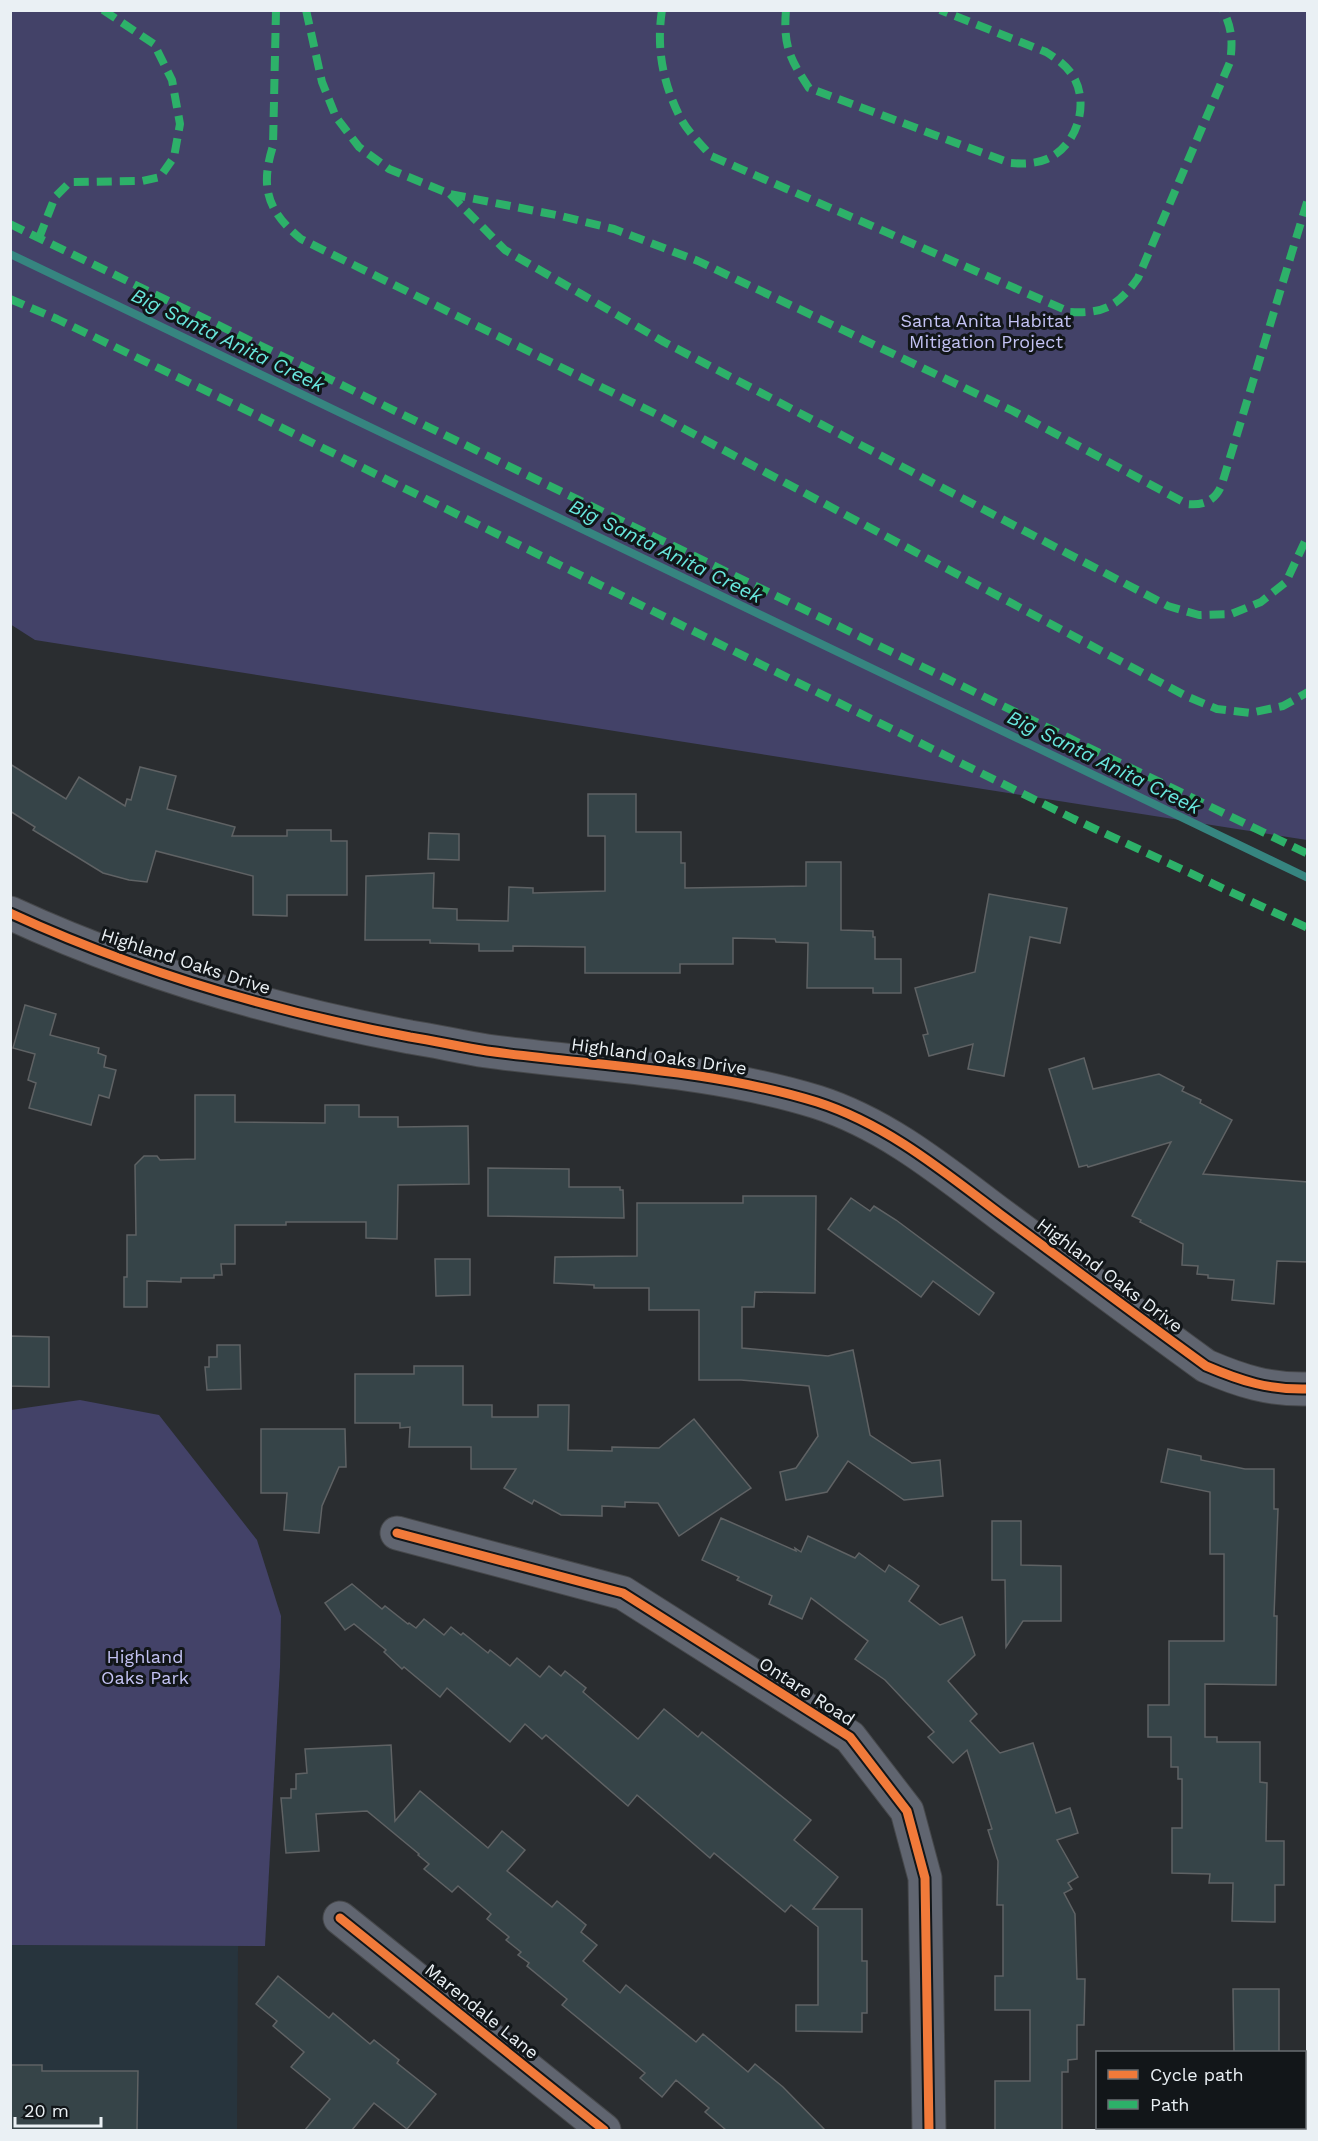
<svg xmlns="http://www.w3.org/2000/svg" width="1318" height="2141" font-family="'Work Sans',sans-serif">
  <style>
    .built { fill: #27343d }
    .green { fill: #434268 }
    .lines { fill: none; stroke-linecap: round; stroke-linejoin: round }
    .stream { stroke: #368580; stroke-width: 8 }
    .building { fill: #364448; stroke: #5f6264; stroke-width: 1.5 }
    .minor-casing { stroke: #46484b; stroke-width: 35 }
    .minor { stroke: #606570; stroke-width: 33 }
    .quiet { stroke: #2db169; stroke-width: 8; stroke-dasharray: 15 8; stroke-linecap: butt }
    .cycleway-casing { stroke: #121619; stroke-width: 13 }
    .cycleway { stroke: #f17a3a; stroke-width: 9 }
    .labels { text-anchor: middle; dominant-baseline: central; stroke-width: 6; stroke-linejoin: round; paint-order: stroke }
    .park-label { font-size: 18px; fill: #c4c3f4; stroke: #121619 }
    .street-label { font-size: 18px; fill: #eaf0f4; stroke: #121619 }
    .water-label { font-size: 20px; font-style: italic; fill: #69e7de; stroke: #121619 }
  </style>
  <rect width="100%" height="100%" fill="#2a2d30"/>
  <!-- built -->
  <path class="built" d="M11,1945L238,1946L237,2130H11Z"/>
  <!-- green -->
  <g class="green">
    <path d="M10,11H1307V840L35,640L10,624Z"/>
    <path d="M80,1400L159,1415L257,1540L281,1616L280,1667L265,1946L11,1945V1410Z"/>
  </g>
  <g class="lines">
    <!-- stream -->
    <path class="stream" d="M10,254L1308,878"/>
  </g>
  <!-- building -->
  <g class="building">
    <path d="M10,764L66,799L79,777L125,806L127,799L131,800L140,767L176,776L167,809L235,827L232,836H287V830H331V841H347V895H287V916L253,915V876L156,851L147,882L129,880L103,873L33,830L35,827L10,811Z"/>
    <path d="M588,794H636V832H681V863H685V888L806,886V862H841V930L873,931V937H875V959H901V993H873V988H807L808,943L776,942L775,939L733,938V964H680V973H585V947L513,946V951H479V944L430,943V940H365L366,876L434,873L433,908L457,909V920L508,921L509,887L533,888V893L605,891V836H588Z"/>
    <path d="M429,833L459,834V860L428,859Z"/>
    <path d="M989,894L1067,908L1060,943L1030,937L1004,1076L968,1069L973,1044L929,1056L923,1035L928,1034L915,988L975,972Z"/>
    <path d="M25,1005L56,1014L50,1035L99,1048L98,1053L106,1056L104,1067L116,1070L109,1098L99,1095L91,1125L29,1108L36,1083L28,1080L35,1054L13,1048Z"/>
    <path d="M1084,1058L1093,1089L1159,1074L1184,1087L1182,1091L1201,1100L1200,1103L1232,1120L1203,1174L1308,1182V1262L1277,1261L1274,1304L1232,1300L1234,1280L1208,1278V1275L1197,1274L1198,1266L1182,1265L1183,1244L1140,1222L1141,1220L1132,1216L1171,1142L1088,1167L1087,1165L1079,1167L1049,1069Z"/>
    <path d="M195,1095H235V1122L325,1123V1105H359V1117H398V1127L468,1126L469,1184L398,1185L397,1239L366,1238V1222H286V1225H235V1264H221L222,1275H214V1278H181V1282L147,1281V1307H124V1277H127V1235H136L135,1165L144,1156H157L160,1160L195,1159Z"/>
    <path d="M488,1168L569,1169V1187H620V1190H623L624,1218L488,1216Z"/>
    <path d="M743,1196H816L815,1293L755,1292L754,1307H742V1348L828,1356L853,1350L870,1435L912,1463L940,1460L943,1496L904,1500L848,1461L827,1492L786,1500L780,1472L796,1468L818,1436L809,1386L741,1380H699V1310H649V1288H594V1285L554,1283L555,1257L637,1256V1203H743Z"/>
    <path d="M851,1198L870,1211L874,1206L896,1220L994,1293L979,1315L933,1281L921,1297L828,1229Z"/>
    <path d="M435,1259H470V1295L436,1296Z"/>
    <path d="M10,1336L49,1337V1387L10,1386Z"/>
    <path d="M217,1345H240L241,1389L207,1390L205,1367H209V1357H217Z"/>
    <path d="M414,1366H463V1405H492V1417H538V1405H569L568,1450L612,1451V1447L659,1448L694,1419L751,1488L679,1536L658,1503L625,1502V1507L602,1506V1516L561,1515L534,1500L532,1504L504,1488L516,1469H471V1447H409L410,1427L400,1428V1423H355V1374H414Z"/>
    <path d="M261,1429H345L346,1467H339L322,1506L319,1533L284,1530L287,1493H261Z"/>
    <path d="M1168,1449L1201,1456V1460L1245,1469H1274V1509H1278L1274,1616H1277L1276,1685L1205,1684V1737H1217V1742H1260V1782L1267,1783L1266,1841H1284V1885H1275V1922L1232,1921L1233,1883H1209L1210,1874L1172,1873V1828H1182V1779H1178V1767H1171V1737H1148V1705H1169V1641H1224V1554H1210V1492L1161,1482Z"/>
    <path d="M721,1518L796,1551L795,1548L801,1552L808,1536L855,1558L859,1553L885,1572L889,1565L919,1586L909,1601L940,1625L962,1617L975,1655L948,1681L977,1714L970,1721L1000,1753L1033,1743L1056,1813L1070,1808L1078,1833L1057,1840L1078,1877L1068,1883L1072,1889L1064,1893L1075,1914L1077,1979H1085L1084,2025H1077V2059L1068,2060V2072H1062V2130H995V2081H1030V2010H995V1976H1003V1905H997L998,1861L988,1830L992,1829L967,1750L953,1763L928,1737L934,1732L885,1680L855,1659L868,1641L811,1598L802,1619L769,1604L772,1596L737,1580L739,1577L702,1560Z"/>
    <path d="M992,1521H1021V1565L1061,1566V1621H1023L1006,1647L1005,1580H992Z"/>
    <path d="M352,1584L382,1609L385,1606L408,1624L409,1623L416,1628L424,1619L444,1635L451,1627L461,1635L463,1633L488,1653L490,1650L510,1666L517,1658L540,1677L549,1666L561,1676L565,1671L586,1688L583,1692L638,1739L664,1709L698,1737L702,1732L811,1820L794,1840L838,1877L813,1909H862V1961H867V2013H862V2032L796,2031V2005H818V1927L791,1905L785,1912L714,1853L710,1858L637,1795L628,1806L546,1735L542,1739L525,1724L510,1742L447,1688L440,1697L404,1667L402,1669L384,1652L386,1650L354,1624L345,1630L325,1603Z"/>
    <path d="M391,1745L395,1821L420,1791L488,1848L502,1831L525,1850L507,1871L552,1907L557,1901L586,1925L581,1932L597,1945L583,1961L620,1993L626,1985L696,2042L703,2034L748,2072L755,2064L783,2087L825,2130H726L705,2112L709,2108L676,2080L662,2097L640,2078L645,2073L562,2005L567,1999L527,1966L529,1963L518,1955L521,1952L506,1940L509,1937L487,1919L491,1914L458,1886L452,1892L424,1869L429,1864L418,1855L419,1854L367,1811L316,1814L319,1851L286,1853L281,1798H291V1789H296V1774L307,1773L305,1749Z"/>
    <path d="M278,1976L329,2018L333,2013L370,2044L374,2040L399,2060L397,2063L436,2094L407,2129L374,2103L352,2130H305L330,2099L291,2067L304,2052L273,2026L277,2021L256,2004Z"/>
    <path d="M1233,1989H1279V2052H1234Z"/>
    <path d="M10,2065H42V2071H138L137,2130H10Z"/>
  </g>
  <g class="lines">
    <!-- minor casing -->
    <g class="minor-casing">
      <g id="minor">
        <path d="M10,913C138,972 272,1011 410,1037C436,1041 461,1047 487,1051C597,1066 710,1069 817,1102C886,1124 943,1171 1000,1214C1069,1265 1137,1316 1206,1366C1241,1381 1269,1390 1308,1389"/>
        <path d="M397,1533L623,1593L850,1737L907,1811L925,1878L929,2130"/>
        <path d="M340,1918L604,2130"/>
      </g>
    </g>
    <!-- minor -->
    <use href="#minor" class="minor"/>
    <!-- quiet -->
    <g class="quiet">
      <path d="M276,10L273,146C260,187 267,211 301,239L658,415L1186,696L1217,709L1250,713L1283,706L1308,692"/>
      <path d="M306,10L322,82L336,117L359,147L389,169L450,194L561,216L614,229L698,261L1013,411L1187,504C1204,506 1216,500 1222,484L1308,199"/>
      <path d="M662,10C656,49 663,84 681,119C688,132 701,144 711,156L1070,312C1104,314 1118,306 1138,278L1230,62C1233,42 1232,28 1223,10"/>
      <path d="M786,10C783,46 790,59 809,88L1010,163C1023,164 1035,164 1047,159C1077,146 1090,104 1073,76C1066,65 1057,59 1046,52L940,10"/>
      <path d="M450,194L505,250L664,342L1168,606L1199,615L1231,614L1261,602L1286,582L1308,535"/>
      <path d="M10,224L1308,854"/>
      <path d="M39,238L55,197L70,182L142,181L160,177L174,157L180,124L172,80L154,44L103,10"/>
      <path d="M10,299L57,319L252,413L1074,819L1308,928"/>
    </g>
    <!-- cycleway casing -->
    <g class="cycleway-casing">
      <g id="cycleway">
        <path d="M10,913C138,972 272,1011 410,1037C436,1041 461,1047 487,1051C597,1066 710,1069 817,1102C886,1124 943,1171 1000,1214C1069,1265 1137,1316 1206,1366C1241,1381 1269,1390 1308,1389"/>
        <path d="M397,1533L623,1593L850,1737L907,1811L925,1878L929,2130"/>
        <path d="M340,1918L604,2130"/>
      </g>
    </g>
    <!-- cycleway -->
    <use href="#cycleway" class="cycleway"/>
  </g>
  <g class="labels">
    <!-- park labels -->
    <g class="park-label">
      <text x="986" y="320">Santa Anita Habitat<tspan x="986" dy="21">Mitigation Project</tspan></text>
      <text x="145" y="1656">Highland<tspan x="145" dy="21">Oaks Park</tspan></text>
    </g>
    <!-- street labels -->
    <g class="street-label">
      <text transform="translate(186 961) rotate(18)">Highland Oaks Drive</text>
      <text transform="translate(659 1056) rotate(8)">Highland Oaks Drive</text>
      <text transform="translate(1110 1275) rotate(37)">Highland Oaks Drive</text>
      <text transform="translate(807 1691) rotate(33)">Ontare Road</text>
      <text transform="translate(482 2011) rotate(39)">Marendale Lane</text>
    </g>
    <!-- water labels -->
    <g class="water-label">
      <text transform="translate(228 340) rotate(26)">Big Santa Anita Creek</text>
      <text transform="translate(666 551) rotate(26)">Big Santa Anita Creek</text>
      <text transform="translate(1104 762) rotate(26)">Big Santa Anita Creek</text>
    </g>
  </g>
  <!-- border -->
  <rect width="1318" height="2141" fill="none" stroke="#eaf0f4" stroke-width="24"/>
  <!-- legend -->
  <rect x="1096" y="2051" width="210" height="78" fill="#121619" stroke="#686d71" stroke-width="1.5"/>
  <rect x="1108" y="2070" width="30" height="9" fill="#f17a3a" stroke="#686d71" stroke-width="1.5"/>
  <text x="1150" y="2081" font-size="18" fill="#eaf0f4">Cycle path</text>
  <rect x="1108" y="2100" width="30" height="9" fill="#2db169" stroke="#686d71" stroke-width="1.5"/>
  <text x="1150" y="2111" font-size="18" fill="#eaf0f4">Path</text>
  <!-- scale -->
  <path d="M15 2117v9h86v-9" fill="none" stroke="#eaf0f4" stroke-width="3"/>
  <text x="24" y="2117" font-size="18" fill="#eaf0f4" stroke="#121619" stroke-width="4.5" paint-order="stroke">20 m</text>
</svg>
